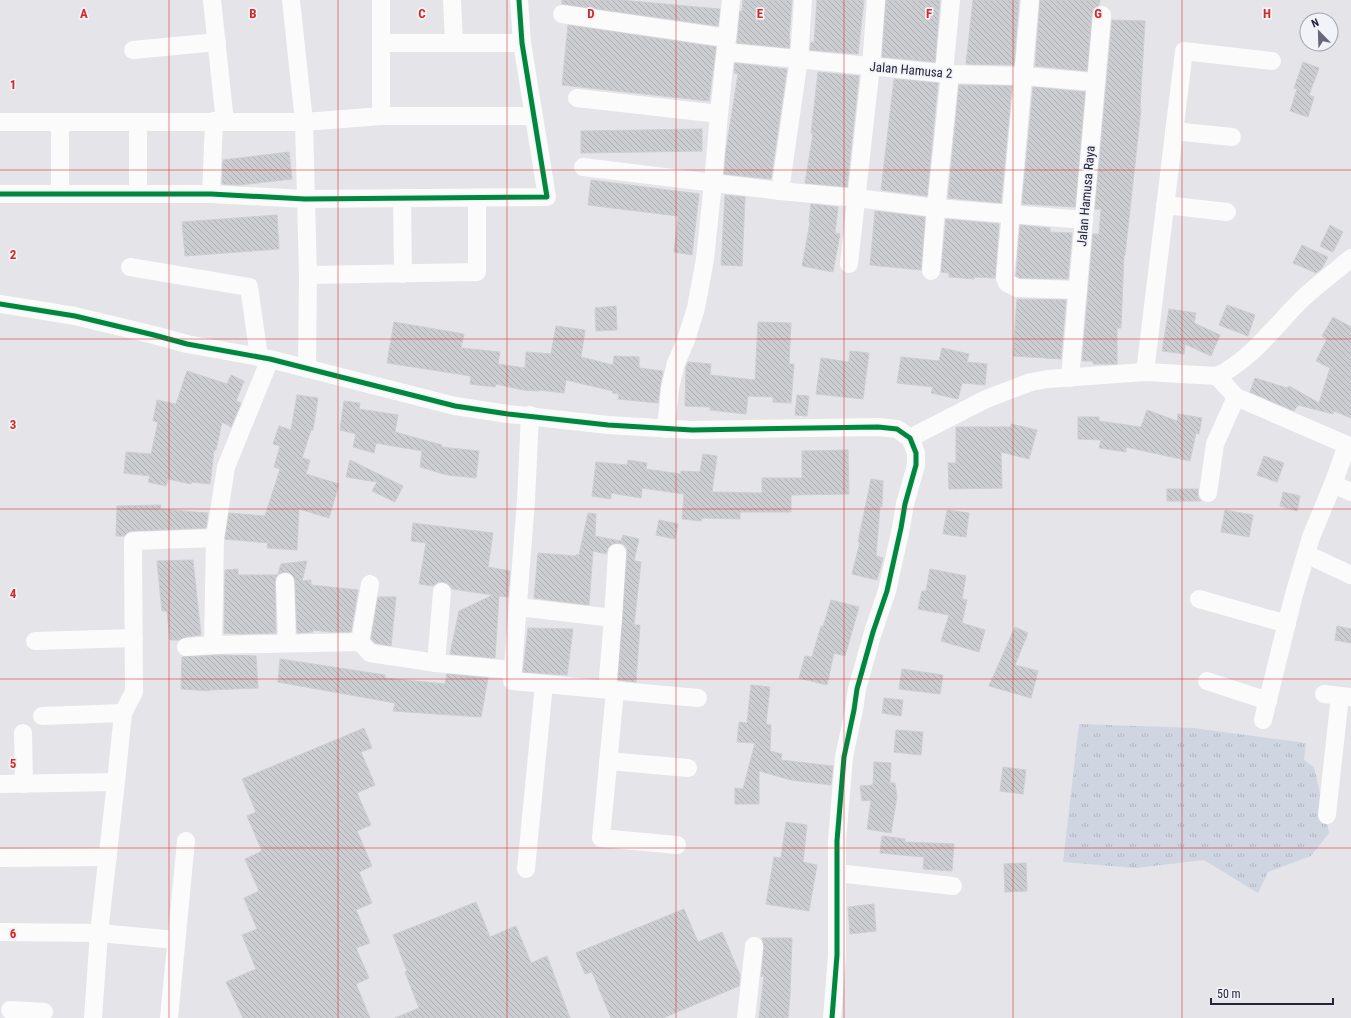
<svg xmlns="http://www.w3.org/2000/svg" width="1351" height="1018" font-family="'Roboto Condensed',sans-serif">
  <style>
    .grass { fill: url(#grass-tufts) }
    .building { fill: url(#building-back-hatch); stroke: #cdcdd2 }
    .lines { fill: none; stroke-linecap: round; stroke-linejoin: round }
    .minor { stroke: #fbfbfc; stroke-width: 18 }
    .cycleway-casing { stroke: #f2f3f8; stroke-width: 8 }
    .cycleway { stroke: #00873e; stroke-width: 5 }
    .grid { fill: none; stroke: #d62828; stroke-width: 1; stroke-opacity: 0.55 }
    .labels { text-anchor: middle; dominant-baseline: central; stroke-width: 3.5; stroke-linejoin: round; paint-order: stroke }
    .street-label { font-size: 13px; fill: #25243a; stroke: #f2f3f8 }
    .grid-label { font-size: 13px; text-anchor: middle; font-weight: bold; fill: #d62828; stroke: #f2f3f8; stroke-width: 3.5; stroke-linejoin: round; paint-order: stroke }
  </style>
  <defs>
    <pattern id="grass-tufts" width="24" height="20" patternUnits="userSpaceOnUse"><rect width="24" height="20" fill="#cfd5e1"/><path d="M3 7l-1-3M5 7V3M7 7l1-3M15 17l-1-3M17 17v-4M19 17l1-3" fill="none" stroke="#b2b7c2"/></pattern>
    <pattern id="building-back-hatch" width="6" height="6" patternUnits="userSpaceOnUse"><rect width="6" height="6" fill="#cccdd1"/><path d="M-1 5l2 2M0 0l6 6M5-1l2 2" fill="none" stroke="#afb0b4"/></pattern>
  </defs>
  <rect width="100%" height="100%" fill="#e4e4e9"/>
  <!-- grass -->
  <path class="grass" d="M1079,724L1193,728L1306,743L1304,760L1314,767L1329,833L1311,856L1268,872L1258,893L1204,860L1136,868L1063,862Z"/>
  <!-- building -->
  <g class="building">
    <path d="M562,0H620L720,9L718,26L562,4Z"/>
    <path d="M743,0H792L789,39H790L789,48L737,43L740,11H742Z"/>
    <path d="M817,0H864L858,54L810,50L811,42L814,43Z"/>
    <path d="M886,0H940L935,62L882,57Z"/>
    <path d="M973,0H1019L1014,65L966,64Z"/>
    <path d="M1040,0H1100L1099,5L1094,9L1092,14L1087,71L1035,66Z"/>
    <path d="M1112,20L1145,21L1140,109H1141L1125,255H1124L1121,328H1117V364H1093V361H1082L1093,234H1099L1101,209H1095Z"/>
    <path d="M568,25L716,47L709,101L562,85Z"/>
    <path d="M1303,62L1319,68L1309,95L1314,97L1308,117L1290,111L1297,89L1294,88Z"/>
    <path d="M735,63L787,69L771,179L724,174L726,150L738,74L734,73Z"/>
    <path d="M818,72L859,76L847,187L805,183L813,134L811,133Z"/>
    <path d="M894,79L938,83L927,196L881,190Z"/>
    <path d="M959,85L1012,86L1001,203L948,198Z"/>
    <path d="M1033,87L1085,92L1075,207L1022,204Z"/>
    <path d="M702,129V151L581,153V131Z"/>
    <path d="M289,152L292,179L240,185L222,184L223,160Z"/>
    <path d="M591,180L699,194L692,255L674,252L678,216L588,205Z"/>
    <path d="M725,195L745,197L742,266L721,265Z"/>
    <path d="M811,204L838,207L835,233L840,234L833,272L802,266L810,222H809Z"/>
    <path d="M875,211L925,217L921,270L870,265Z"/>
    <path d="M277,215L279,249L185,256L182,222Z"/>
    <path d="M946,219L999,224L995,278L974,277V279L949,277V273L941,272Z"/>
    <path d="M1020,225L1050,228V232L1072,233L1068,279L1020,278L1016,276Z"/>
    <path d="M1330,225L1343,232L1333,252L1320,246Z"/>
    <path d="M1302,245L1328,257L1322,268L1316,273L1293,263Z"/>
    <path d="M1017,299L1066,300L1061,359L1013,356Z"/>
    <path d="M1227,305L1255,315L1248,336L1219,325Z"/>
    <path d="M616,306L617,330L596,331L595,308Z"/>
    <path d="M1169,309L1196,313L1194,323L1220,335L1211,356L1185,344L1184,354L1162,351Z"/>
    <path d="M1333,317L1351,327V418L1334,411L1333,414L1298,405L1294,411L1250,392L1255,378L1287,388L1289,386L1319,403L1330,368L1316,361L1327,339L1322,336Z"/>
    <path d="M394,322L464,334L461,348L500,352L498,364L525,368L526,352L551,354L556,326L585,330L581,357L613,365L614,356L639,357V368L663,371L660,387L658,403L618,399L619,394L612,393L613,391L566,380L564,393L539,390V391L523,390L496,384L495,387L470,384L471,376L387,363Z"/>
    <path d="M758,322L791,323L789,364H794L791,403L773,402V397L748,396L746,414L710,410V407L685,406L686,367L688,362L711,364L710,375L755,380Z"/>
    <path d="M942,348L969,354L967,362L987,364L985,385L962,383L958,399L931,393L933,387L897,383L901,357L939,361Z"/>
    <path d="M850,351L869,353L863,399L816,394L821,358L849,362Z"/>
    <path d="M187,371L227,384L231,375L244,381L236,401L241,403L231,427L222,422L216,450H214L210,484L192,482L191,484L168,479L166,486L148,482L150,476L124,473L126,452L151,454L158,422L153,421L157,400L176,404Z"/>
    <path d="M297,395L318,398L313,430H311L302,458L310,460L306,474L339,484L329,518L299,509L297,550L267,548L268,543L225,539L229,513L265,516L280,469L274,467L280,446L273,444L279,426L291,430Z"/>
    <path d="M797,395L809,396L807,416L795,415Z"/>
    <path d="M344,401L360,403L359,409L398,415L395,432L442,445L441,447L479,451L476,478L447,475L420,467L422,451L376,443L374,453L353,447L356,434L340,430Z"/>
    <path d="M1147,410L1177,421L1178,414L1202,418L1199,434L1196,433L1190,461L1126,447V452L1099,448L1101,440L1078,439V417H1099V421L1141,427Z"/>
    <path d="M1011,424L1037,430L1029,459L1001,452L1002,488L949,489L948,463H956V427H1011Z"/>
    <path d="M848,450L849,494L791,495V512H740V519L702,518L701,521L682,519L684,494L642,488L641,498L611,493V499L592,496L596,462L627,465L628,460L647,463L646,469L681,474V471L700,472L703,454L717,456L712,492L762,493V478H802V451Z"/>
    <path d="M1264,456L1284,463L1277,482L1257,475Z"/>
    <path d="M350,460L403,486L395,502L372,491L377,482L346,477Z"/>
    <path d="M871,479L883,481L882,507L880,506L876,556L883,558L877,580L852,574L860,542H858Z"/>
    <path d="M1167,489H1198V497L1201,501H1167Z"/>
    <path d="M1283,492L1300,496L1297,511L1280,506Z"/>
    <path d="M161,505L160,509L208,513L206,528L133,531L128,532L124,536H116L117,506Z"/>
    <path d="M947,510L969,513L966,537L943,534Z"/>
    <path d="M1225,510L1253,515L1249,537L1221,532Z"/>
    <path d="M588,513L596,514L595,536L621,541L623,535L639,539L634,561L641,562L634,625H640L636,682L618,680L627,554V549L623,544L618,543L612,544L608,548L606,554L593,551L589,605L534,598L538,553L576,556L577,554L579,555Z"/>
    <path d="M659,520L678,524L675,539L656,535Z"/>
    <path d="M413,523L493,533L488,567L510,571L508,597L499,596L495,658L450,654L459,611L493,595L452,589L448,584L443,582H438L433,586L419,584L426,543L411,541Z"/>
    <path d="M193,560L201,635L185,637L179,640H170L167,611H162L157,561Z"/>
    <path d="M307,561L302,581L311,580V585L358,590L351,632H330L313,630V632L297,633L295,582L294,577L290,573L285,572L278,574L281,564Z"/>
    <path d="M238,569V575H278L276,577L275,582L276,633L241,634L224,633L225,570Z"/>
    <path d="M930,569L966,576L962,599L967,600L962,623L985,630L979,652L941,641L949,615L918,609L922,591H926Z"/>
    <path d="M378,597H396L391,646L375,643L371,639Z"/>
    <path d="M831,600L859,607L845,656L834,653L827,685L799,678L805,656L812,657L821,626L823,627Z"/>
    <path d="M1337,626L1351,629V643L1335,640Z"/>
    <path d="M1015,627L1028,633L1015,665L1038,671L1031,698L989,686Z"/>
    <path d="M528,628L573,629L567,675L523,672Z"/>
    <path d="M221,655L256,656L258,688L209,690V691L181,689L182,657Z"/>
    <path d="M280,659L385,675V678L445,684L447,674L488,678L481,717L393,711L395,703L278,682Z"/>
    <path d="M902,669L943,675L940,694L899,689Z"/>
    <path d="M751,685L770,687L766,724L771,725L770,751L782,754L781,760L833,766L831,785L791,780L759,771V804H735V788L743,789L755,743L737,742L739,722L747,723Z"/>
    <path d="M884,698L903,700L901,716L882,713Z"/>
    <path d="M364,728L372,748L361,752L375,785L357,793L371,825L357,831L372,866L359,872L372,903L356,910L370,943L356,948L369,978L356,984L370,1018H243L226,982L256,969L242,935L257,929L244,898L259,891L245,859L262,851L247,816L256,812L242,779Z"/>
    <path d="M896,730L923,732L921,755L894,752Z"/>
    <path d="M874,762L891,763L890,783H895L897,797L891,833L867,829L871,800L862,801L860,786L873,785Z"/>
    <path d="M1003,767L1026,770L1023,794L1000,791Z"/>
    <path d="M786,822L807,825L803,862L817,865L809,911L766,904L774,857L781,858Z"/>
    <path d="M882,836L905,839V842L954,844L952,871L923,869L924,857L880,853Z"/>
    <path d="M1026,863L1027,891L1005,892L1004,864Z"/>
    <path d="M476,902L490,937L516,926L531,963L547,956L570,1018H395L419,1008L405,972L407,971L393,935Z"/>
    <path d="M874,904L876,931L850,934L848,907Z"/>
    <path d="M684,909L698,942L722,932L740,975L739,986L663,1018H611L592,972L585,974L576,953Z"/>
    <path d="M762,938H792L790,996L788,1018H759L764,975L761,977L764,947Z"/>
  </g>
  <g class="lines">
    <!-- minor -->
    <g class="minor">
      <path d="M212,0L225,122"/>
      <path d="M291,0L304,122L308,275L307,369"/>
      <path d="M381,0V43H522"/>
      <path d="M452,0L454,43"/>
      <path d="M1030,0L1005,278L1007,283L1017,288L1078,290"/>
      <path d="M562,14L727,38"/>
      <path d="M133,50L217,42"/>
      <path d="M726,52L950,74L1022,76L1095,82"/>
      <path d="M944,73L951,0"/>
      <path d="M577,98L719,114"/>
      <path d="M381,116V43"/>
      <path d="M0,122H304L381,116H533"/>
      <path d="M60,123V194"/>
      <path d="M1174,131L1232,137"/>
      <path d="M583,167L780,191L857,198L936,208L1084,220"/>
      <path d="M780,191L799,59L803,0"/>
      <path d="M0,194H211L305,199L547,197L522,43L519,0"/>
      <path d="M138,194V122"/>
      <path d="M211,194L214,121"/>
      <path d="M402,198L403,274"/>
      <path d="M1165,205L1227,212"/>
      <path d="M849,264L871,66L876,0"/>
      <path d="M130,267L249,287L259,357"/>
      <path d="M931,271L936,208L950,74"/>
      <path d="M308,275L477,272V198"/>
      <path d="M0,304L75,316L154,335L187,344L270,359L455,406L508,414L608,425L692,430L878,427L897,429L910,438L916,453V465L905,504L901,528L887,591L873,632L857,689L854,710L844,757L837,841V955L832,1018"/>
      <path d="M1145,372L1184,51L1272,61"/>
      <path d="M1217,376L1236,397L1347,445L1333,484L1311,537L1293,598L1263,720"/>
      <path d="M1070,378L1102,15"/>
      <path d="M530,415L526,500L512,681L698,698"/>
      <path d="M666,429L670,388L676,363L686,340L696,308L705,259L713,183L719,114L731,0"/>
      <path d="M910,438L986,399L1031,382L1048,379L1145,372L1217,376C1251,360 1275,326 1301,300C1317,285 1335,272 1351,258"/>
      <path d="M1333,484L1351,492"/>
      <path d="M1208,493L1215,444L1236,397"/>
      <path d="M1306,554L1351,575"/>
      <path d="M285,582L287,643"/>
      <path d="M1199,599L1287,624"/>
      <path d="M518,607L613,618"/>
      <path d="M35,641L134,638"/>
      <path d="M360,642L370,584"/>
      <path d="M213,645L215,538L226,467L270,359"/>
      <path d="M186,647L213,645L360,642L370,653L436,663L513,670"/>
      <path d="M436,663L442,592"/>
      <path d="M1207,681L1268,701"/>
      <path d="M607,690L613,618L617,553"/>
      <path d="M615,691L601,838L677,845"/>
      <path d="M1324,694L1351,697"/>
      <path d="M42,716L123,713"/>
      <path d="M23,733L24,784"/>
      <path d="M608,761L688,768"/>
      <path d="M0,784L116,782"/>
      <path d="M1327,815L1340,696"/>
      <path d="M0,858L108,857"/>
      <path d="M526,869L544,684"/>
      <path d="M837,873L953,886"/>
      <path d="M0,932L99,933L176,940"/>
      <path d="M10,1010L44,1012"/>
      <path d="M93,1018L99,933L116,782L123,713L134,692L133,541L215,538"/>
      <path d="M169,1018L186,841"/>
      <path d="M746,1018L754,946"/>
    </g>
    <!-- cycleway casing -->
    <g class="cycleway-casing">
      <g id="cycleway">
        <path d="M0,194H211L305,199L547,197L522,43L519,0"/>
        <path d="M0,304L75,316L154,335L187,344L270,359L455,406L508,414L608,425L692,430L878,427L897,429L910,438L916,453V465L905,504L901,528L887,591L873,632L857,689L854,710L844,757L837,841V955L832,1018"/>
      </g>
    </g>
    <!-- cycleway -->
    <use href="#cycleway" class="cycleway"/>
  </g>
  <!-- grid -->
  <path class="grid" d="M169,0V1018M338,0V1018M507,0V1018M676,0V1018M844,0V1018M1013,0V1018M1182,0V1018M0,170H1351M0,339H1351M0,509H1351M0,679H1351M0,848H1351"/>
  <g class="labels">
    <!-- street labels -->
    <g class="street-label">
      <text transform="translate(911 70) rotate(5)">Jalan Hamusa 2</text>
      <text transform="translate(1086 196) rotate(-85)">Jalan Hamusa Raya</text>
    </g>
  </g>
  <g class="grid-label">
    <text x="84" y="18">A</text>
    <text x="253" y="18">B</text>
    <text x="422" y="18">C</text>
    <text x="591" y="18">D</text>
    <text x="760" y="18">E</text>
    <text x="929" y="18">F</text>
    <text x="1098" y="18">G</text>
    <text x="1267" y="18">H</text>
    <text x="13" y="89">1</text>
    <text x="13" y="259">2</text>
    <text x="13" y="429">3</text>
    <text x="13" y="598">4</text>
    <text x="13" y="768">5</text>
    <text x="13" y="938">6</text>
  </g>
  <!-- north arrow -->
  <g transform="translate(1319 32) rotate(337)"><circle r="19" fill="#f2f3f8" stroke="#a0a0ac"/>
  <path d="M0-3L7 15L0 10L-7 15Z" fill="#686777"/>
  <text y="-6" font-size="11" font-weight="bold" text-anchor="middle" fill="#25243a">N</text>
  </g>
  <!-- scale -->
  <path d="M1211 998v6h122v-6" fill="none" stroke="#25243a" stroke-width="2"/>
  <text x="1217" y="998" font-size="12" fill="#25243a" stroke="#f2f3f8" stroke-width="3" paint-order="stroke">50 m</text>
</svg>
